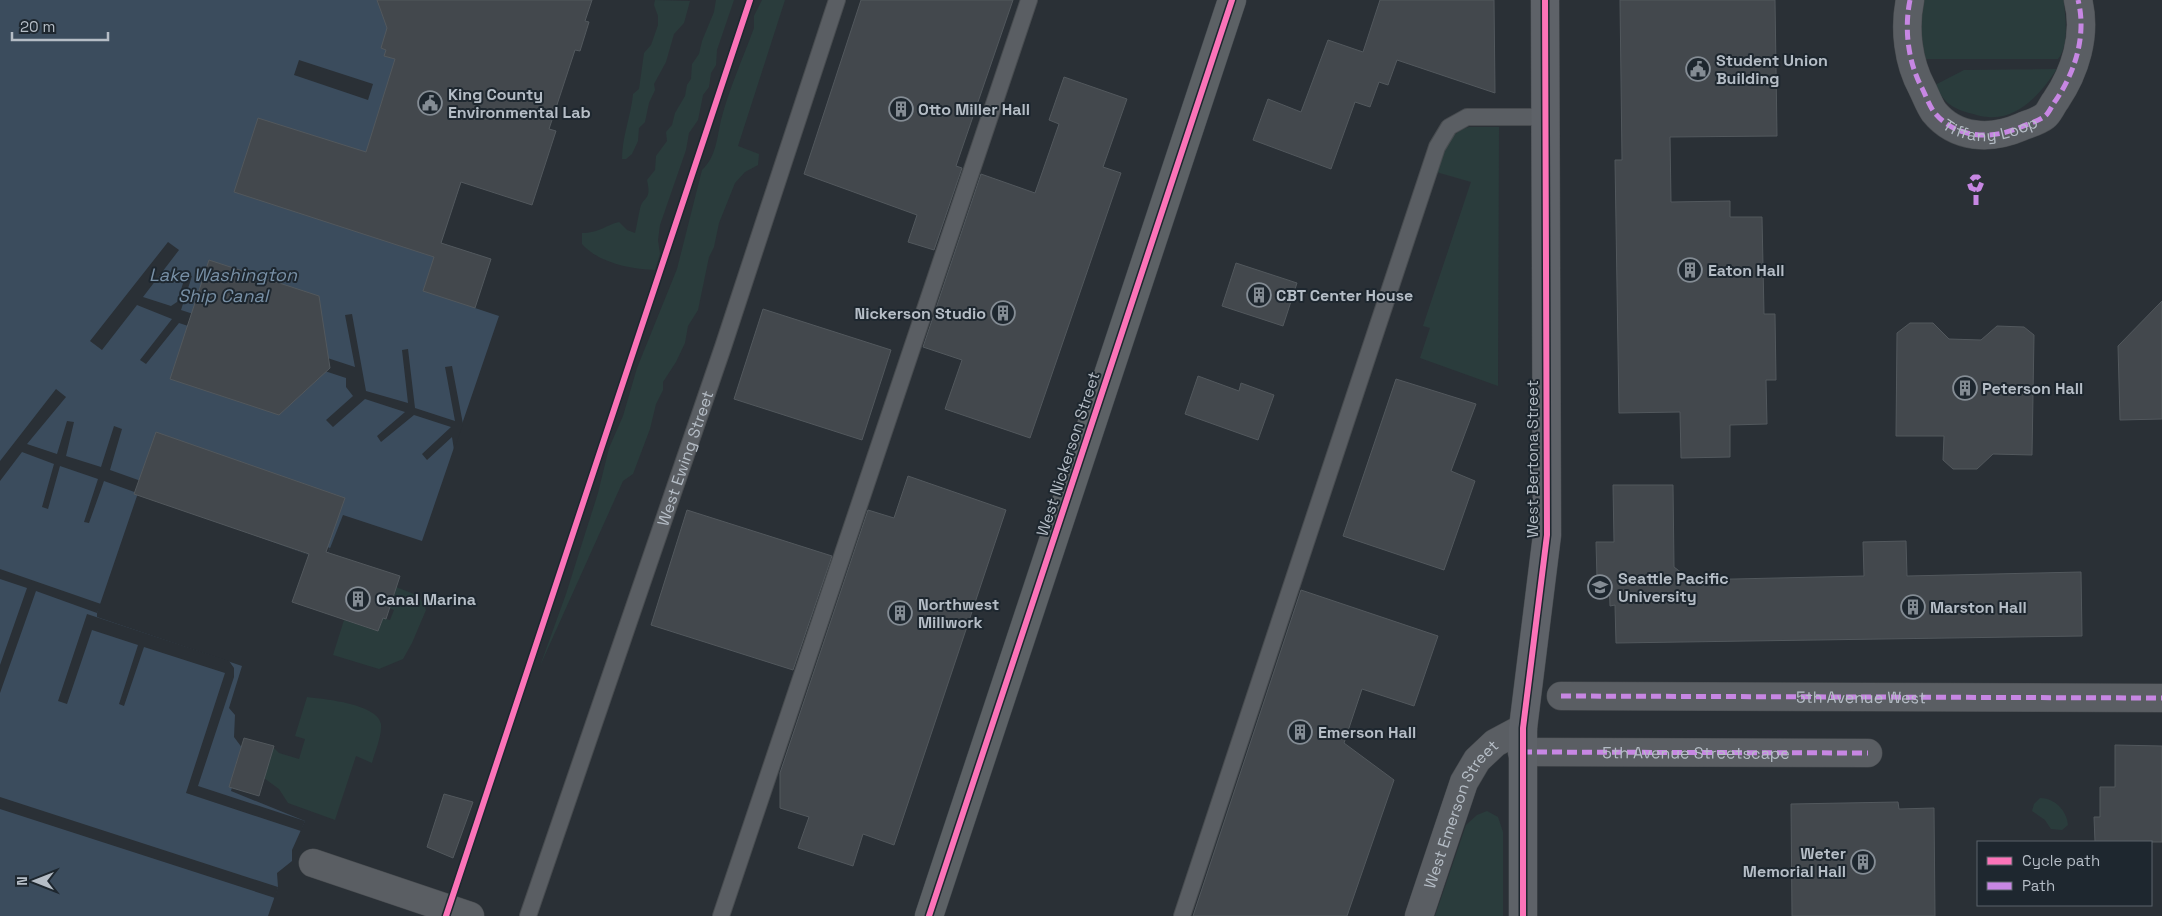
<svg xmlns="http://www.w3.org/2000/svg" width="2162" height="916" font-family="'Space Grotesk',sans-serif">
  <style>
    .green { fill: #2a3c3c }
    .water { fill: #3b4c5d }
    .pier { fill: #2a3036 }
    .building { fill: #43484d; stroke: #52585d }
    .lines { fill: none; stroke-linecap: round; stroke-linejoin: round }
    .lane-casing { stroke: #484c50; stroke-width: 18 }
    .street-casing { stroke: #484c50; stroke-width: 29 }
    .secondary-casing { stroke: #484c50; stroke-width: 29 }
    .primary-casing { stroke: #484d52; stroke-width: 29 }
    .lane { stroke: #5a5e63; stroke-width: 16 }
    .street { stroke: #5a5e63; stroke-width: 28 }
    .secondary { stroke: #5e6268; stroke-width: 28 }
    .primary { stroke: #5c6165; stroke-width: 28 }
    .quiet { stroke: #c787e3; stroke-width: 5; stroke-dasharray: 10 5; stroke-linecap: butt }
    .cycleway-casing { stroke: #1e272f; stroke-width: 9 }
    .cycleway { stroke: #fb73b8; stroke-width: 6 }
    .labels { text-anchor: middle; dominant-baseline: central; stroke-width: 4; stroke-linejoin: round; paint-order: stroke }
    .poi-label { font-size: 16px; font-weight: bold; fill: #b5bdc6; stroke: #1e272f; text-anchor: start }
    .street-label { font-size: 16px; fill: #b5bdc6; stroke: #1e272f }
    .water-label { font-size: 18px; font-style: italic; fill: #7890a6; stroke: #1e272f }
  </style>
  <rect width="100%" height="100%" fill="#2a3036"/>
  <!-- green -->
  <g class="green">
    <path d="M655,0L690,1L684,23L674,34L666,62L654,84L655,90L649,103L645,122L639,128L638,141L632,154L626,159H622C622,136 631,116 633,94L639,89L644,53L651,45L658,25V16L654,5Z"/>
    <path d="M716,0H734L717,50L716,65L711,73L709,87L703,95L698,120L689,133L686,150L660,225L658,240L660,254L655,270C630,269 599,263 582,244V233C599,233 604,226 619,222L627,230L635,233C637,225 638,217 640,209C643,195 652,202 647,180L655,170L656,156L667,141L666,132L672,125L675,113L685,96L687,85L691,79L692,64L699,54L702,41L714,12Z"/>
    <path d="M762,0H785L738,146L759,154L758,165L745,172L735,183L719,223L714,247L709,257L698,310L688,326L685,343L676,362L663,382V390L656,404L650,429L633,474L623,481L540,666L566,594L598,493L609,448L623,416L637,368L677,269L702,170C716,157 717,138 721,120C729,89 743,58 754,28V16Z"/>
    <path d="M1922,0H2064C2065,19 2070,43 2058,59H1923L1917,21Z"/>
    <path d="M2057,69C2042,92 2019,120 1988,117C1981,117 1975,114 1969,113C1951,108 1943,101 1935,85L1964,70Z"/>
    <path d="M1469,127H1499L1498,386L1420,358L1430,328L1423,326L1471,182L1436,172C1443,152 1447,133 1469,127Z"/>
    <path d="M396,587L419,596L426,610L412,643L403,659L379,669L333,655L344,620L378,631L383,618L390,620L394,610L387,607L390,598L393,599Z"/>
    <path d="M307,697C324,699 378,704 381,724C382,736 375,751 372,763L356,756L335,820L288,803L279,789L264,778L273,747L279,753L299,759L305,739L295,736Z"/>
    <path d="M2040,798C2055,798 2067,811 2068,825L2062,830L2051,829L2045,820L2032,811L2034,804Z"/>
    <path d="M1487,811L1498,817L1503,832V916H1435L1466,825L1477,815Z"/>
  </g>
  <!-- water -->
  <path class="water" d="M0,0H442L461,182L441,243L491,259L475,308L499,316L422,541L343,515L325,561L138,493L97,613V617L242,666L229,708L235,715L234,737L243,749L231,791L305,821L292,850V861L277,873L278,887L268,916H0Z"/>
  <!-- pier -->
  <g class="pier">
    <path d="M299,60L373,84L368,100L294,75Z"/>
    <path d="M168,242L179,250L143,297L171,306L177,302L186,274L192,276L181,310L355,367L345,315L352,314L366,391L408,403L402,350L408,349L415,408L455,421L445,367L452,366L463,424L454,450L452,437L427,460L422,454L451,427L414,415L381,442L377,436L405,412L365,399L333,427L326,420L353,396L346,387V378L179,323L146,364L140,360L172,319L137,305L102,350L90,341Z"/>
    <path d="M56,389L66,397L27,444L57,454L67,421L74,422L66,456L101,467L114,426L122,429L110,470L330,548L325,561L104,481L89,523L84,522L98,479L60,466L48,509L42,507L54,464L22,452L0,481V461Z"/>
    <path d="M0,569L101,604L97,613L36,591L0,693V665L27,588L0,579Z"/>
    <path d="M87,614L229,661L234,668V677L198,786L305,821L301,831L186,793L225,673L144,647L124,706L119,704L138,645L92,630L67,704L58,701Z"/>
    <path d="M0,797L278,887L275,898L0,809Z"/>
  </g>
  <!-- building -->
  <g class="building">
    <path d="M377,0H592L585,21L589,22L580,51L575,50L549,129L556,131L532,205L461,182L441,243L491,259L475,308L423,291L434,257L234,192L258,118L366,152L395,59L384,56L386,50L381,48L387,28Z"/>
    <path d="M861,0H1013L956,166L962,168L934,250L908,242L917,215L804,174Z"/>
    <path d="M1380,0H1494L1495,93L1397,60L1388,85L1379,82L1370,107L1355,102L1331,169L1253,140L1268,99L1301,112L1328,40L1363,52Z"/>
    <path d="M1620,0H1775L1777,136L1670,137L1671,202L1730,201V217H1762L1764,314H1775L1776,380H1766L1767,424L1730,425V457L1681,458L1680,412L1619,413L1615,160H1622Z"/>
    <path d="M1064,77L1127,99L1103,167L1121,173L1030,438L945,409L962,360L923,347L981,174L1035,193L1059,124L1049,120Z"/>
    <path d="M209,260L319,296L330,368L279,415L170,379Z"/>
    <path d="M1236,263L1297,283L1283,326L1222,306Z"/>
    <path d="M2162,301V419L2120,420L2118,346Z"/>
    <path d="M763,309L891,350L862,440L734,399Z"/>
    <path d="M1910,323H1933L1949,339L1981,340L1997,326L2024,327L2034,335L2032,455L1993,454L1977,469H1953L1943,460L1944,436H1896L1897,333Z"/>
    <path d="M1198,376L1239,391L1241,383L1274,395L1258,440L1185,414Z"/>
    <path d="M1396,379L1476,404L1451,471L1475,481L1444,570L1343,536Z"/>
    <path d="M156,432L345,498L326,552L400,576L386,619L383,618L378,631L292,602L309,554L134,494Z"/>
    <path d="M908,476L1006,510L894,845L863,834L853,866L798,848L809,817L780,808V773L868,510L894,518Z"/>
    <path d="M1613,485H1673L1674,567L1691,580L1864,576L1863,542L1906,541L1907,576L2081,572L2082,636L1616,643L1615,605L1610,606L1609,578H1597L1596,542H1614Z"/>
    <path d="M687,510L832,556L793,670L651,625Z"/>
    <path d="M1301,590L1438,636L1414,706L1362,689L1344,743L1394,780L1347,916H1193Z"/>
    <path d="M244,738L274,746L259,796L229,787Z"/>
    <path d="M2115,745L2162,746V842H2095L2094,817H2100V787H2115Z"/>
    <path d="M444,794L473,802L453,858L427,847Z"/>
    <path d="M1898,802L1899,809L1934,808L1935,916H1792L1791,804Z"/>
  </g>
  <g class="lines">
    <!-- lane casing -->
    <g class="lane-casing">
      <g id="lane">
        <path id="s1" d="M528,916L723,347L837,0"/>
        <path d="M721,916L1029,0"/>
        <path d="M1182,916L1437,147L1449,127L1467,117H1545"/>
      </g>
    </g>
    <!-- street casing -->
    <g class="street-casing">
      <g id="street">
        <path d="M1910,0C1904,29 1908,62 1922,88C1926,96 1929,105 1934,112C1956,139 1991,140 2021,127C2028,124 2039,121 2045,116C2049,113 2052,105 2056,100C2075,72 2087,35 2078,0"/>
        <path d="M1561,696L2162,698"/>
        <path d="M1522,752L1868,753"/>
        <path d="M313,863L470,916"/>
        <path id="s2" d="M1419,916L1464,782L1477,760L1495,743L1523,728"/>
      </g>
    </g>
    <!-- secondary casing -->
    <g class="secondary-casing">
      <path id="secondary" d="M1523,916V728L1547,535L1545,0"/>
    </g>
    <!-- primary casing -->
    <g class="primary-casing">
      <path id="primary" d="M929,916L1232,0"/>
    </g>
    <!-- lane -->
    <use href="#lane" class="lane"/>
    <!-- street -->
    <use href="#street" class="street"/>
    <!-- secondary -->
    <use href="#secondary" class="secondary"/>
    <!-- primary -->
    <use href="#primary" class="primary"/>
    <!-- quiet -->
    <g class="quiet">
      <path id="s3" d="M1910,0C1904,29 1908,62 1922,88C1926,96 1929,105 1934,112C1956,139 1991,140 2021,127C2028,124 2039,121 2045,116C2049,113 2052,105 2056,100C2075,72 2087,35 2078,0"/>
      <path d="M1976,190L1971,188L1969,182L1974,177H1978L1982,182L1979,189L1976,190V208"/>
      <path id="s4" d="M1561,696L2162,698"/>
      <path id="s5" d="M1522,752L1868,753"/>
    </g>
    <!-- cycleway casing -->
    <g class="cycleway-casing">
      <g id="cycleway">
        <path d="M446,916L750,0"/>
        <path d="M929,916L1232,0"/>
        <path d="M1523,916V728L1547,535L1545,0"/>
      </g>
    </g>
    <!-- cycleway -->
    <use href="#cycleway" class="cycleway"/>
  </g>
  <!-- icons -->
  <defs>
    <g id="civic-ring" transform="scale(1.25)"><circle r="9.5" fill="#1e272f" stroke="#848c94" stroke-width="1.5"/><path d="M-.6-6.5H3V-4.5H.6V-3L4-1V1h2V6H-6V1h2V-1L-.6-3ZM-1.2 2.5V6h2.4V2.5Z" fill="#848c94"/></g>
    <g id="building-ring" transform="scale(1.25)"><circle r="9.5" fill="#1e272f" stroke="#848c94" stroke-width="1.5"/><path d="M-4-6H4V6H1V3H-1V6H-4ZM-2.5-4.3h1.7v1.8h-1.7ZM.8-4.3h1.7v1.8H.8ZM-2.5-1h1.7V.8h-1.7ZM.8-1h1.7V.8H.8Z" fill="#848c94"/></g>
    <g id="university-ring" transform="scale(1.25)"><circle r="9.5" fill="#1e272f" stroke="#848c94" stroke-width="1.5"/><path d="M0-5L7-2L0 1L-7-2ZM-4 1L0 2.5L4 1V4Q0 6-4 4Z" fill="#848c94"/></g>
  </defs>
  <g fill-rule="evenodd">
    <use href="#civic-ring" x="1698" y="69"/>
    <use href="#civic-ring" x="430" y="103"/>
    <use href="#building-ring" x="901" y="109"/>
    <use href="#building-ring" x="1690" y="270"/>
    <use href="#building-ring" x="1259" y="295"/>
    <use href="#building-ring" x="1003" y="313"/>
    <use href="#building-ring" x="1965" y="388"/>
    <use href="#university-ring" x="1600" y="587"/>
    <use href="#building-ring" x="358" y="599"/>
    <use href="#building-ring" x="1913" y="607"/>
    <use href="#building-ring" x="900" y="613"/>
    <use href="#building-ring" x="1300" y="732"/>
    <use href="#building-ring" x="1863" y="862"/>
  </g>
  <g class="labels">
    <!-- poi labels -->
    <g class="poi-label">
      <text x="1716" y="60">Student Union<tspan x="1716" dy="18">Building</tspan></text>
      <text x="448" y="94">King County<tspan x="448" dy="18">Environmental Lab</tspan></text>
      <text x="918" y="109">Otto Miller Hall</text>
      <text x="1708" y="270">Eaton Hall</text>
      <text x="1276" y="295">CBT Center House</text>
      <text x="986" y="313" text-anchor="end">Nickerson Studio</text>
      <text x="1982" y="388">Peterson Hall</text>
      <text x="1618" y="578">Seattle Pacific<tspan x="1618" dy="18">University</tspan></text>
      <text x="376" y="599">Canal Marina</text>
      <text x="918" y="604">Northwest<tspan x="918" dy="18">Millwork</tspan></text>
      <text x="1930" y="607">Marston Hall</text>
      <text x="1318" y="732">Emerson Hall</text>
      <text x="1846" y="853" text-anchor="end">Weter<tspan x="1846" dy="18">Memorial Hall</tspan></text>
    </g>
    <!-- street labels -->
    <g class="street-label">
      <text stroke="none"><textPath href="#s3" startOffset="181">Tiffany Loop</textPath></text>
      <text transform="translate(1068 454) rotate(-72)">West Nickerson Street</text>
      <text stroke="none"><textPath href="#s1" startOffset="484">West Ewing Street</textPath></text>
      <text transform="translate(1532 459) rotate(-90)">West Bertona Street</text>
      <text stroke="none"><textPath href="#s4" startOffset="300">5th Avenue West</textPath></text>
      <text stroke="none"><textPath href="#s5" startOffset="174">5th Avenue Streetscape</textPath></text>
      <text stroke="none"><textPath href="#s2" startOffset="111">West Emerson Street</textPath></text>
    </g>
    <!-- water labels -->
    <g class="water-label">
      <text x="223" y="274">Lake Washington<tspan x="223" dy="21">Ship Canal</tspan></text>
    </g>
  </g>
  <!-- legend -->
  <rect x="1977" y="841" width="175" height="65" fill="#1e272f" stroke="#5a636b"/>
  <rect x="1987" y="857" width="25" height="8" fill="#fb73b8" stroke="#5a636b"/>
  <text x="2022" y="866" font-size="15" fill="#b5bdc6">Cycle path</text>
  <rect x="1987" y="882" width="25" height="8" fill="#c787e3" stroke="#5a636b"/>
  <text x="2022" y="891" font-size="15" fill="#b5bdc6">Path</text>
  <!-- north arrow -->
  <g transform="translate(35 881) rotate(270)" stroke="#1e272f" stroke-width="4" paint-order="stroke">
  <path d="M0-4L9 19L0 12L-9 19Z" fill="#b5bdc6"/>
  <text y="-8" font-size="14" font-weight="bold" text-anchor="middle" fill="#b5bdc6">N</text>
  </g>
  <!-- scale -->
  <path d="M12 32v8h96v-8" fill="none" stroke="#b5bdc6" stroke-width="2.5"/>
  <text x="20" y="32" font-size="15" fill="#b5bdc6" stroke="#1e272f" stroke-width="4" paint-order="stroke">20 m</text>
</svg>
